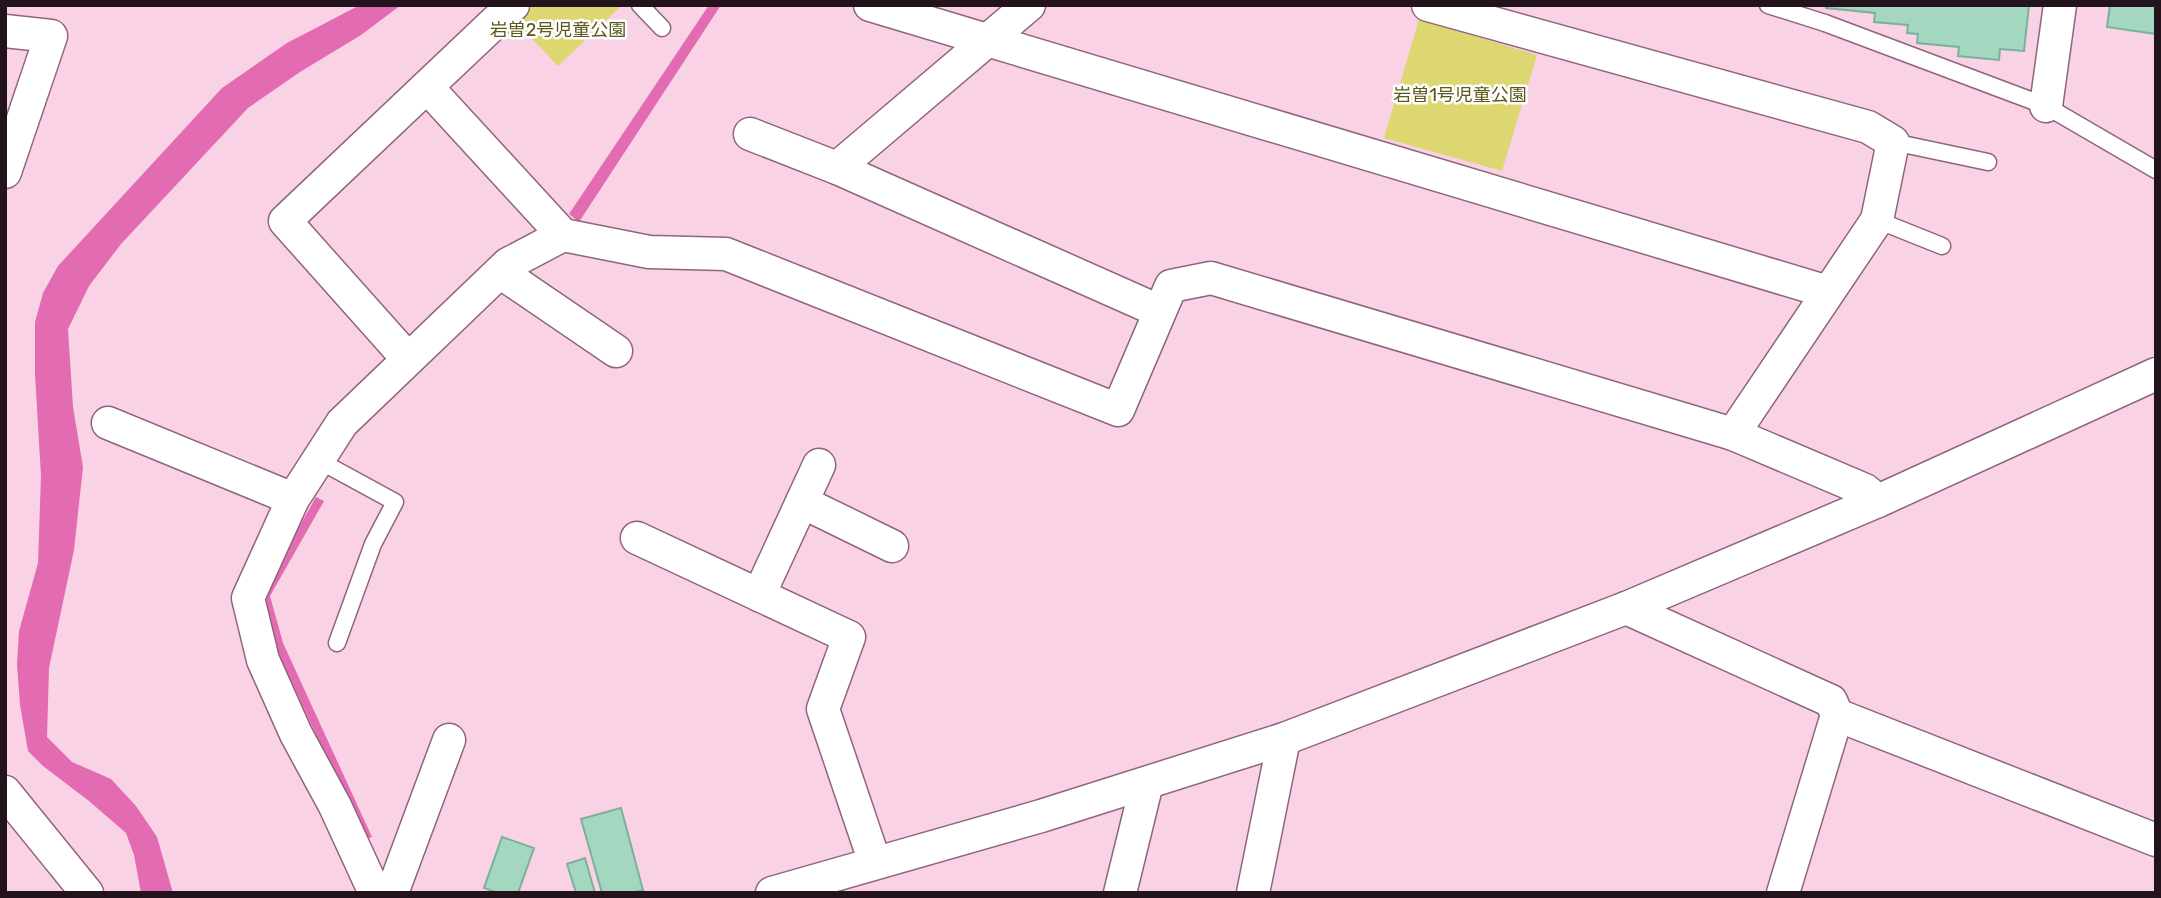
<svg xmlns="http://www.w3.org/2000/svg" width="2161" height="898" font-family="Rubik,'Noto Sans JP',sans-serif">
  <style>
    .green { fill: #dcd771 }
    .water { fill: #e36bb1 }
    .building { fill: #a3d7c0; stroke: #7db09a; stroke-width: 2 }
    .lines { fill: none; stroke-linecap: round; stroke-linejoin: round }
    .lane-casing { stroke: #8f657b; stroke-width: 19 }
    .street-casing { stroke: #8f657b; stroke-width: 35 }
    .lane { stroke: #fff; stroke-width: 16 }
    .street { stroke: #fff; stroke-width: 32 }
    .labels { text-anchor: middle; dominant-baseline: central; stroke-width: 5; stroke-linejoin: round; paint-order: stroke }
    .park-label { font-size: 18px; fill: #5b581c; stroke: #fff }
  </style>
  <rect width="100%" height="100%" fill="#f9d2e6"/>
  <!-- green -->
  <g class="green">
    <path d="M534,5H622L558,66L517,23Z"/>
    <path d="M1419,19L1537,55L1502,171L1384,138Z"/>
  </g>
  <!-- water -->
  <g class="water">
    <path d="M360,5H401L361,35L300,72L248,108L121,244L89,286L68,329L73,407L83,467L74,550L49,668L47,737L72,762L111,779L136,806L157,837L173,893H141L134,855L126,833L89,801L43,766L28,751L20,705L17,665L19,631L38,563L41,476L35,374V322L43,293L58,266L222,88L287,43Z"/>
    <path d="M709,5H721L579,222L569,214Z"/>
    <path d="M316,497L324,501L270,596L283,643L372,837L364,839L276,648L262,592Z"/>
  </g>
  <!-- building -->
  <g class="building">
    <path d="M1826,5H2029L2024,51L2000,49L1999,60L1958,56L1959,47L1917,43L1918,34L1907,33L1908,25L1874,22L1875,13L1826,8Z"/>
    <path d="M2110,5H2156V34L2107,27Z"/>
    <path d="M621,808L643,890L632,893H602L581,819Z"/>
    <path d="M502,837L534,848L518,893H498L484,888Z"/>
    <path d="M585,858L595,893H576L567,864Z"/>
  </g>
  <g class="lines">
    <!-- lane casing -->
    <g class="lane-casing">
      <g id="lane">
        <path d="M640,5L662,28"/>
        <path d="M1768,5L1825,23L2046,106L2156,170"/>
        <path d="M1893,142L1988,162"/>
        <path d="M1877,220L1942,246"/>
        <path d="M318,460L395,502L373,544L337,643"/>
      </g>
    </g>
    <!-- street casing -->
    <g class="street-casing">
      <g id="street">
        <path d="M870,5L1828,292"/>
        <path d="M1029,5L837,168L1159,311"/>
        <path d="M5,31L51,36L5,172"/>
        <path d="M427,87L563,235"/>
        <path d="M2046,106L2060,5"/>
        <path d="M750,134L837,168"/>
        <path d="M500,272L616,351"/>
        <path d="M408,359L285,221L513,5"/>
        <path d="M108,423L293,499"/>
        <path d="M1733,434L1865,490L1878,501"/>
        <path d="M802,502L892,546"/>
        <path d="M637,538L849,637L823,709L875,863"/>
        <path d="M759,595L819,465"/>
        <path d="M1626,608L1831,701L1837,715L2156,840"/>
        <path d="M5,792L87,893"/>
        <path d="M375,893L335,806L296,734L263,660L248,598L293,499L342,423L508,264L563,235L649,252L726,254L1118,410L1171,286L1211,278L1733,434L1877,220L1893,142L1868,127L1428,5"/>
        <path d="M392,893L449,740"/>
        <path d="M772,893L1041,816L1284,739L1626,608L1878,501L2156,374"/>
        <path d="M1120,893L1147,783"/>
        <path d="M1253,893L1284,739"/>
        <path d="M1783,893L1837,715"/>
      </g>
    </g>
    <!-- lane -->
    <use href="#lane" class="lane"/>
    <!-- street -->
    <use href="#street" class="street"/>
  </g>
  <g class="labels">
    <!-- park labels -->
    <g class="park-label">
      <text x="558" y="30">岩曽2号児童公園</text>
      <text x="1460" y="95">岩曽1号児童公園</text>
    </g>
  </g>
  <!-- border -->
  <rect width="2161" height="898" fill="none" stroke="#23131c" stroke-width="14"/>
</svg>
